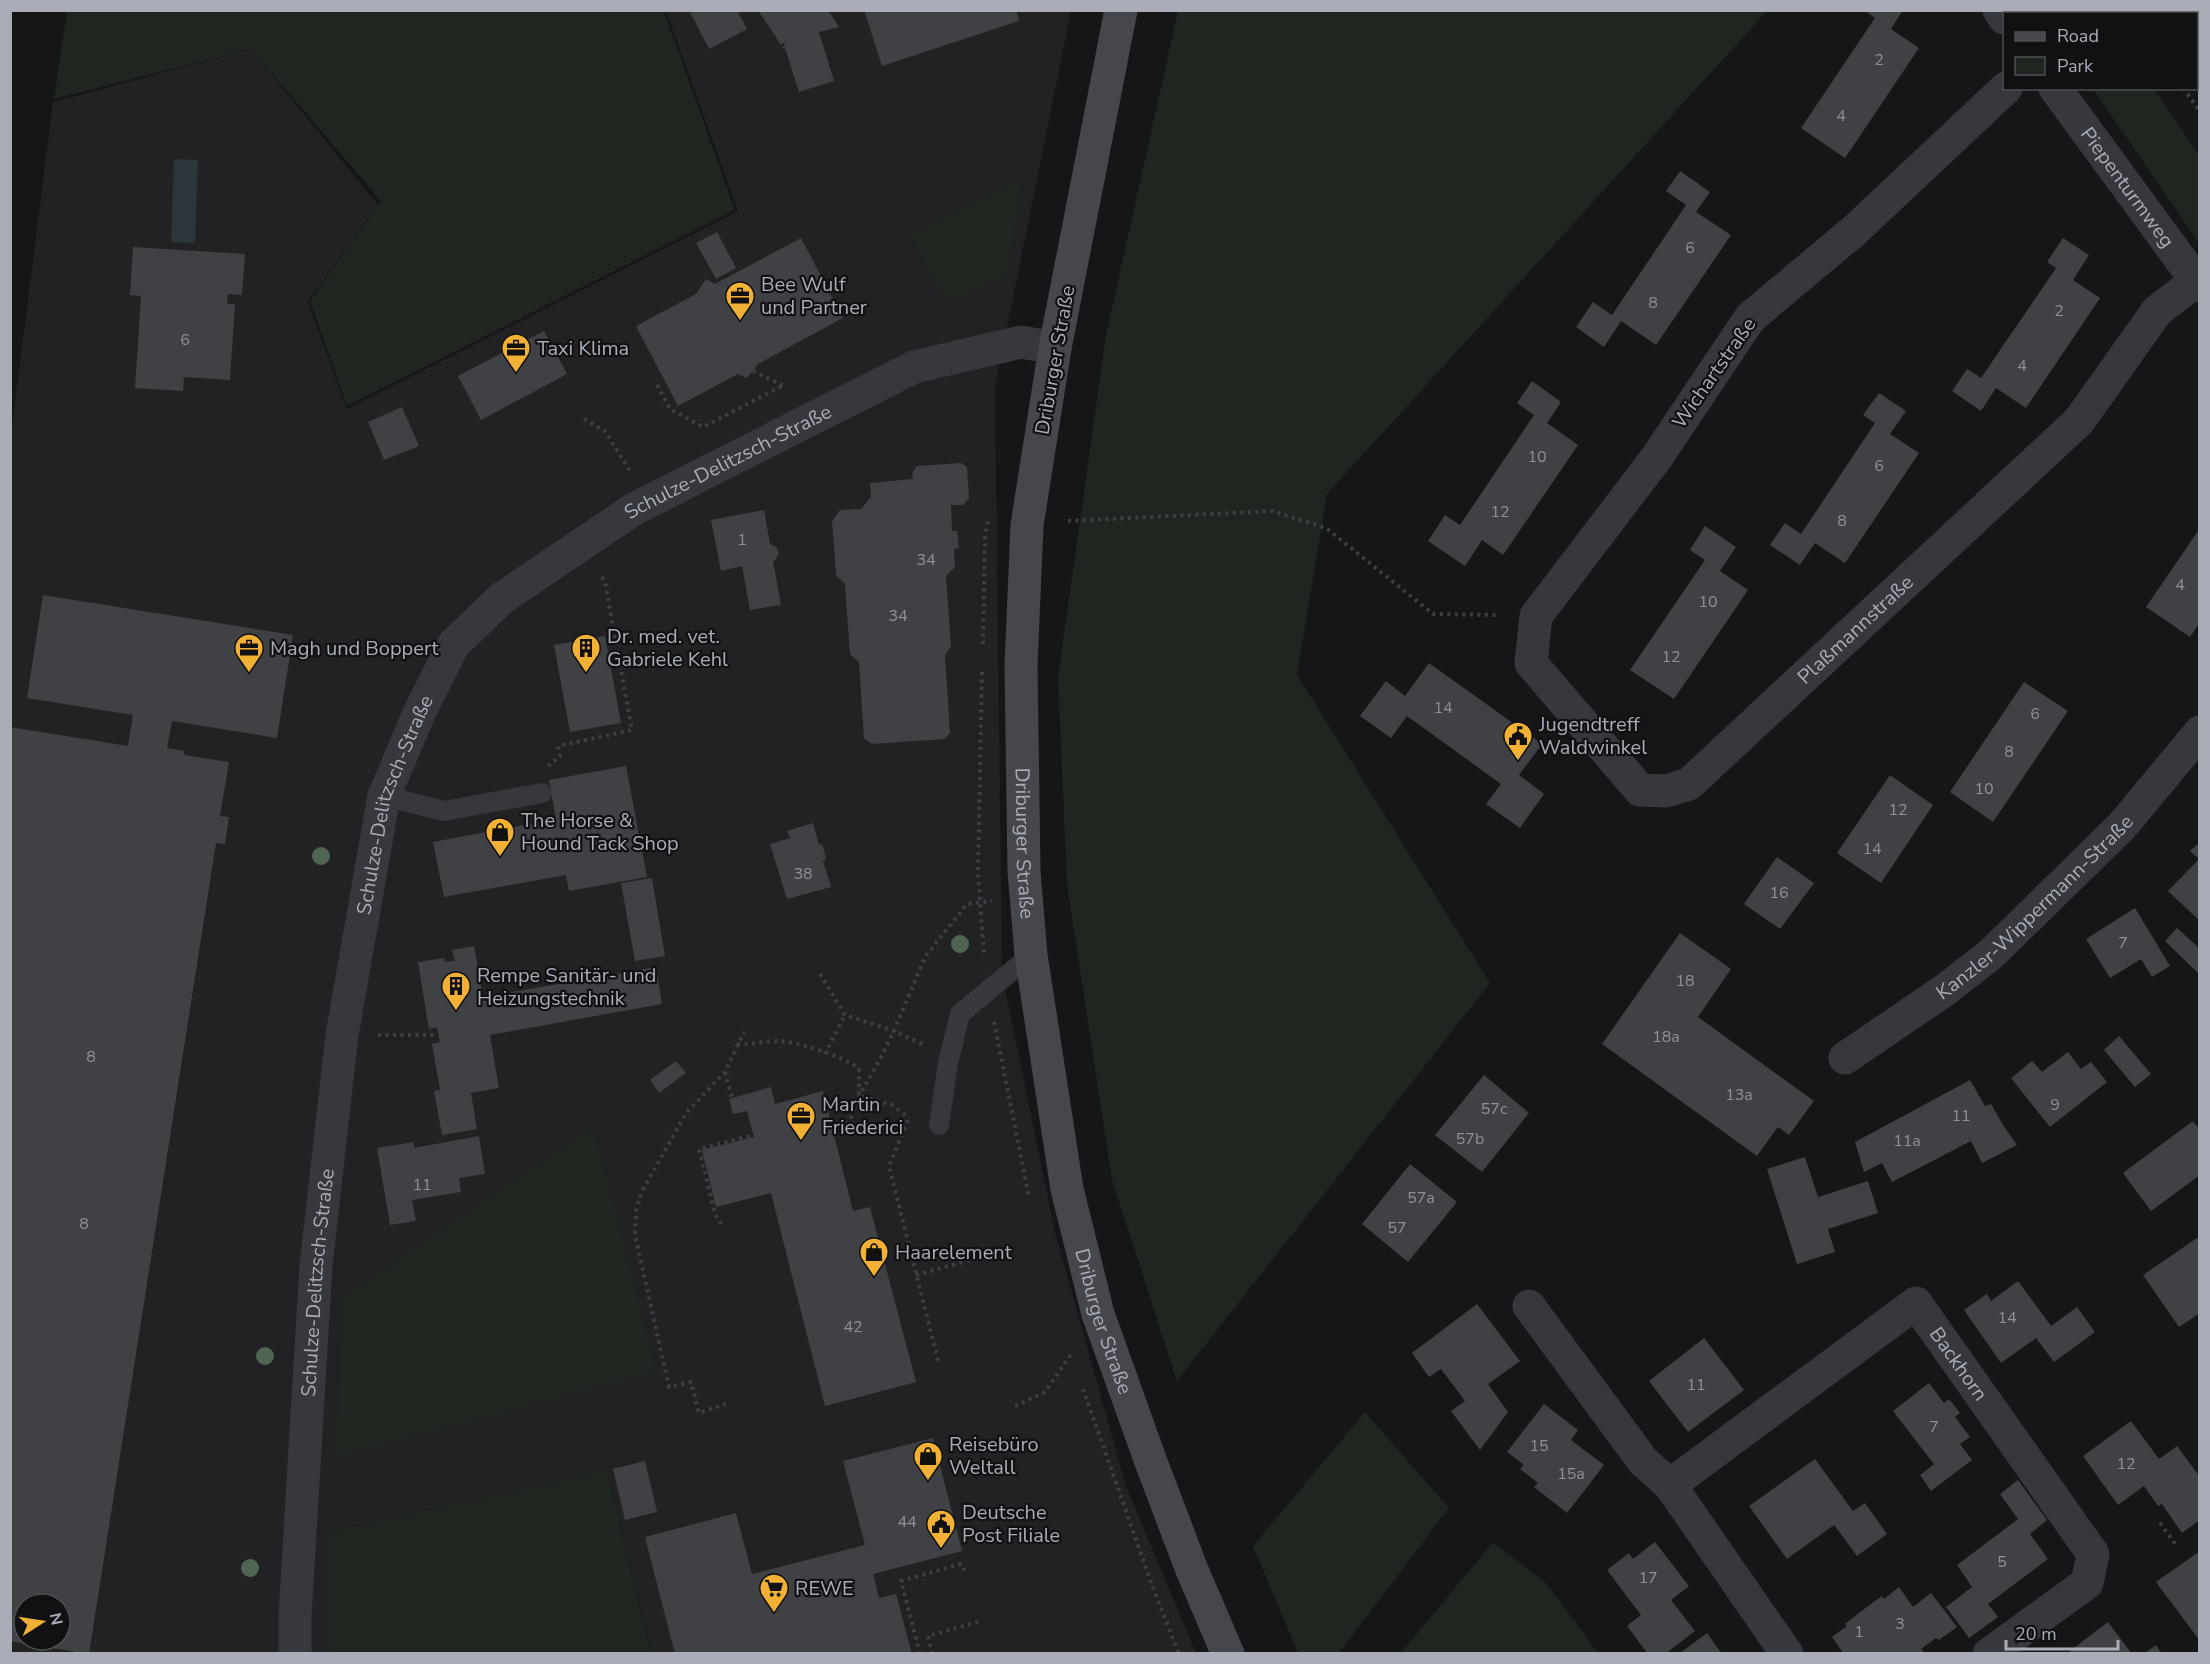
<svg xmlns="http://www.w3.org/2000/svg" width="2210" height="1664" font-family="'Nunito Sans',sans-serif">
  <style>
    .built { fill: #222225; fill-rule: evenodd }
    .green { fill: #1e261f }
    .water { fill: #2c353c }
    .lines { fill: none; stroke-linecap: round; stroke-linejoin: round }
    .stream { stroke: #2c353c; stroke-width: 12 }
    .building { fill: #404145; fill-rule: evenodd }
    .path { stroke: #3d3f44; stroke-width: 4; stroke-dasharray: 3 4.5; stroke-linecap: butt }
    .service { stroke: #37383d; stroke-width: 20 }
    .minor { stroke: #37383d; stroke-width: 33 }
    .secondary { stroke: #45474d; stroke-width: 33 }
    .tree { fill: #506452 }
    .labels { text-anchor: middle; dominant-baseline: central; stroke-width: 4.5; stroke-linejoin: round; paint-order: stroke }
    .number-label { font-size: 16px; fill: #8e929b }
    .street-label { font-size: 20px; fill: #a8adb8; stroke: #111113 }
    .poi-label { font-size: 20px; fill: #a8adb8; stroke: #111113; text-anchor: start }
  </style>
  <rect width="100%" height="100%" fill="#161618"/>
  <!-- built -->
  <path class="built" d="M666,11H1071L995,387L1002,974L1055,1232L1126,1486L1196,1653H651L607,1470L330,1531V1653L11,1654L10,442L53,102L251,49L378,205L308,302L347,409L738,211ZM24,1604H60V1640H24Z"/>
  <!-- green -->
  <g class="green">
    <path d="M67,11H664L735,210L347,406L310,301L381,201L251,49L54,99Z"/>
    <path d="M1178,11H1767L1327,494L1297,675L1490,983L1177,1381L1112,1180L1067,884L1058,678L1106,335Z"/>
    <path d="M2093,89H2154L2199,155V243Z"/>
    <path d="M1022,178L1008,269L997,280L947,302L911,236Z"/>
    <path d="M593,1127L656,1372L336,1457L343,1297Z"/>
    <path d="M1365,1412L1449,1508L1339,1653H1298L1253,1546Z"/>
    <path d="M607,1470L651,1653H330V1531Z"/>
    <path d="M1493,1542L1546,1583L1598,1653H1401Z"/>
  </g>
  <!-- water -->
  <path class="water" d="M174,159L198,160L195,243L171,242Z"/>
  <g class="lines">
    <!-- stream -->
    <g class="stream">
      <path d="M2159,10L2161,14"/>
      <path d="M2196,64L2200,68"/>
    </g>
  </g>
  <!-- building -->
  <g class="building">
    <path d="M689,10H737L747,29L709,49Z"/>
    <path d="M758,10H828L839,27L819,32L834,81L799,92L785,48L783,49L782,47L785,46L784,42L781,45Z"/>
    <path d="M864,10H1016L1019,21L882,66Z"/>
    <path d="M1864,10H1903L1891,29L1919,48L1845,158L1801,128L1875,18Z"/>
    <path d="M1680,171L1710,192L1696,212L1731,235L1656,345L1621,321L1604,347L1576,327L1593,302L1612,315L1686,205L1666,191Z"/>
    <path d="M717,232L736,268L716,279L696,243Z"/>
    <path d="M801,238L843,318L758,364L747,378L738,374L678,406L636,326L696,294L706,279L715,284Z"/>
    <path d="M2063,238L2089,255L2073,280L2100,298L2026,408L1996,388L1981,411L1952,391L1967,369L1981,378L2056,268L2047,262Z"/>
    <path d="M133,247L245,254L242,295L228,294L227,304H235L230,380L184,377L183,391L135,388L141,296L130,295Z"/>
    <path d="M544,331L567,374L481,420L458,376Z"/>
    <path d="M1532,381L1561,402L1547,423L1578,445L1503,555L1482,540L1465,566L1428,541L1445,515L1460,525L1534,415L1517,403Z"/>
    <path d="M1879,393L1906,411L1890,434L1919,453L1845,563L1815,543L1800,565L1770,545L1785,523L1801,534L1875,423L1863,415Z"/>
    <path d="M402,407L419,446L384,460L368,422Z"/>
    <path d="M961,463L967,467L969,498L963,505H951L952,531H957L959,548L954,549L955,567L946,576L951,647L945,655L950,733L944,739L872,744L864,738L859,662L850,654L845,584L836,575L832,521L840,510L861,509L871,497L870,483L913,479L912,473L917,466Z"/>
    <path d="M764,510L770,544L776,547L779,553L776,559L773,561L781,605L750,610L742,566L721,571L711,520Z"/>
    <path d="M1705,526L1736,547L1720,571L1748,590L1674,699L1630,670L1705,560L1690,550Z"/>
    <path d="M2200,528V622L2190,637L2146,607Z"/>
    <path d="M43,595L293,635L277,738L172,721L167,748L184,751V755L229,762L220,816L229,817L225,844L216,843L89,1654L10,1641V727L128,746L133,715L27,698ZM24,1604H60V1640H24Z"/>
    <path d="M605,636L621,723L570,732L554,645Z"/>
    <path d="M1429,663L1542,744L1519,775L1544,794L1520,828L1486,804L1501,784L1407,716L1391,738L1360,716L1386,681L1405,696Z"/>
    <path d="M2024,682L2068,711L1993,822L1950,792Z"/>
    <path d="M626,766L647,877L569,891L566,875L444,897L433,842L556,819L549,780Z"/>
    <path d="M1890,775L1933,805L1881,883L1837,853Z"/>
    <path d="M813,823L819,845L822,844L824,850L826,860L823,861L831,887L787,899L770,844L790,838L787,831Z"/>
    <path d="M2200,842V921L2168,891L2199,859L2190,851Z"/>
    <path d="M1777,857L1814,883L1780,929L1744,904Z"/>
    <path d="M652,878L665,956L635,961L621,883Z"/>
    <path d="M2135,908L2170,966L2152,977L2141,959L2110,978L2086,939Z"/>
    <path d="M2177,928L2200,949V971L2198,973L2165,941Z"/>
    <path d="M1680,933L1731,969L1698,1017L1814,1101L1789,1135L1778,1127L1757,1156L1602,1044Z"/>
    <path d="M474,946L483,997L656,967L662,1004L490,1035L499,1088L471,1093L477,1129L442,1135L434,1091L440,1090L432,1044L440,1042L437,1027L429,1029L418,962L444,958L445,962L455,961L452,950Z"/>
    <path d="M2119,1036L2151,1074L2135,1087L2104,1050Z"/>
    <path d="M2068,1052L2081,1069L2091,1062L2107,1082L2050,1127L2011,1078L2032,1061L2042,1072Z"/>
    <path d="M676,1061L686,1073L659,1093L650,1080Z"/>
    <path d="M1484,1075L1529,1113L1482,1172L1435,1135Z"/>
    <path d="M1970,1080L1985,1106L1991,1104L2003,1125L2017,1145L1982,1163L1971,1141L1892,1182L1882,1163L1864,1172L1855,1142Z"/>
    <path d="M771,1087L775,1104L823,1091L853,1211L870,1207L916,1382L825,1406L771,1193L716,1207L702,1150L754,1137L747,1111L733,1114L729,1099Z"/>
    <path d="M2193,1121L2200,1130V1175L2151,1211L2123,1173Z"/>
    <path d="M479,1136L485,1174L459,1178L461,1192L412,1200L416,1221L390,1225L377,1148L414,1142V1148Z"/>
    <path d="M1805,1157L1818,1197L1868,1181L1878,1213L1828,1229L1835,1252L1797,1264L1767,1169Z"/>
    <path d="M1410,1164L1457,1202L1408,1262L1362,1224Z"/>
    <path d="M2197,1238L2200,1241V1313L2179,1327L2143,1275Z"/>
    <path d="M2018,1281L2051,1326L2077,1307L2095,1332L2054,1362L2036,1338L2001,1363L1964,1310L1987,1294L1991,1301Z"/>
    <path d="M1477,1304L1520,1361L1488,1384L1508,1412L1480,1450L1451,1411L1465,1401L1441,1369L1429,1377L1412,1353Z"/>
    <path d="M1704,1338L1744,1390L1688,1432L1649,1381Z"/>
    <path d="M1929,1383L1944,1403L1949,1399L1960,1413L1955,1417L1970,1437L1960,1444L1972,1460L1931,1491L1920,1475L1934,1464L1893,1411Z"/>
    <path d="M1544,1404L1578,1430L1571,1440L1604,1465L1567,1513L1534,1487L1538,1483L1520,1469L1524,1465L1507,1452Z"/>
    <path d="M2131,1421L2159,1459L2177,1446L2200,1477V1520L2182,1533L2162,1504L2158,1506L2144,1486L2118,1505L2083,1456Z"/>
    <path d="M933,1438L962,1551L873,1574L879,1598L896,1594L912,1654H675L645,1537L736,1513L752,1574L865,1545L843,1461Z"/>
    <path d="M1815,1459L1853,1511L1865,1503L1887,1534L1857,1556L1834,1525L1787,1559L1749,1506Z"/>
    <path d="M645,1461L657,1512L625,1520L613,1469Z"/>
    <path d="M2018,1480L2047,1520L2030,1534L2048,1559L1988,1604L1998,1617L1969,1638L1946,1607L1972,1587L1957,1565L2018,1519L2000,1494Z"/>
    <path d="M1655,1542L1689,1586L1671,1600L1695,1631L1665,1654H1648L1627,1626L1641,1615L1607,1570L1629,1553L1633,1559Z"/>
    <path d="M2200,1551V1641L2156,1582Z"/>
    <path d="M1899,1587L1913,1607L1931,1593L1957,1627L1939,1640L1936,1638L1921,1649L1924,1652L1922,1654H1844L1832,1637L1847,1626L1845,1624L1863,1610L1882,1596L1884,1599Z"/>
    <path d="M2108,1622L2132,1654H2066Z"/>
    <path d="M1707,1633L1722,1654H1679Z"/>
    <path d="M2156,1645L2162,1654H2144Z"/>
  </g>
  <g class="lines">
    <!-- path -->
    <g class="path">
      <path d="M2128,10L2131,14"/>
      <path d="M2183,88L2200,111"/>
      <path d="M753,371L784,386"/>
      <path d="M657,385L670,409L703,427L784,385"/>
      <path d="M584,419L605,431L630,471"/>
      <path d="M1068,521L1272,511L1326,528L1433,614L1499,615"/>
      <path d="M983,644L985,536L989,517"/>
      <path d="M982,672L978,873L984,955"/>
      <path d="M548,766L560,756L558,746L632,730L605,582L601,575"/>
      <path d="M820,974L845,1015L894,1031L924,1045"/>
      <path d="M994,1022L1029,1197"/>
      <path d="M378,1035H438"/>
      <path d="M737,1044C752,1045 765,1041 779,1041C798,1042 846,1057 859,1069V1096L892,1105L909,1118"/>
      <path d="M825,1054L845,1015"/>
      <path d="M725,1072L732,1098"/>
      <path d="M908,1120L889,1166L939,1364"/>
      <path d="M834,1132L842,1130L850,1120L859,1096L879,1061L894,1031L925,957L967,904L992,901"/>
      <path d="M721,1224L715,1214L699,1149L754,1135"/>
      <path d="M916,1275L974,1259"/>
      <path d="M1083,1389L1152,1585L1179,1654"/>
      <path d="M726,1404L699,1413L691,1382L669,1387L635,1235L636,1211L641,1193L686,1113L725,1072L744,1032"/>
      <path d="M1015,1406L1045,1392L1072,1353"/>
      <path d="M2160,1523L2176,1545"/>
      <path d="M920,1654L901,1581L961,1564L966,1574"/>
      <path d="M932,1654L928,1636L978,1622"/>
    </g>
    <!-- service -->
    <g class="service">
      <path d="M384,796L444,811L542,793"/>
      <path d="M939,1125L948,1063L960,1014L1031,955"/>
    </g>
    <!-- minor -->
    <g class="minor">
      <path d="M1999,10L2004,18"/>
      <path id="s1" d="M2006,88L1855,230L1750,318L1657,457L1536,616L1531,663L1640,790L1666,791L1689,784L2079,421L2157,311L2196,281"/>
      <path id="s2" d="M2055,88L2200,286"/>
      <path id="s3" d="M1845,1058L1945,990L1991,954L2122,826L2200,732"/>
      <path d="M1529,1306L1643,1461L1670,1485"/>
      <path id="s4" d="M295,1654V1616L316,1265L342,1035L384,796L421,709L454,644L502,598L634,509L914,367L1021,342L1055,348"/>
      <path id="s5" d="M1787,1654L1670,1485L1916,1303L2093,1554L2087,1583L1989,1654"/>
    </g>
    <!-- secondary -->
    <path class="secondary" id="s6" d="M1121,10L1055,348L1027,525L1021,665L1024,871L1031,955L1067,1189L1098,1314L1151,1462L1192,1570L1228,1654"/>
  </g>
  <!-- trees -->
  <g class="tree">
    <circle cx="321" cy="856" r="9"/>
    <circle cx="960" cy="944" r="9"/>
    <circle cx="265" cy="1356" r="9"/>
    <circle cx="250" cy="1568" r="9"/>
  </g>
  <!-- icons -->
  <defs>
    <g id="office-pin" transform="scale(1.5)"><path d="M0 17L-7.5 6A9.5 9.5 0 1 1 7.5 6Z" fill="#f2b134" stroke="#111113"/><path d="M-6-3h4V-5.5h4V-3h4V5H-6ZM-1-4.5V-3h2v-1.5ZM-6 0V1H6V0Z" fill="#111"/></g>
    <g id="building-pin" transform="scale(1.5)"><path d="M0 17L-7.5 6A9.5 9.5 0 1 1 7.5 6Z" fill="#f2b134" stroke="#111113"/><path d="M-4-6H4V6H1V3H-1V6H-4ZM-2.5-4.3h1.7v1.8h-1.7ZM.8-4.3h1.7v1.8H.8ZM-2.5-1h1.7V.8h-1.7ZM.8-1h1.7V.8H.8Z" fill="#111"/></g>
    <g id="civic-pin" transform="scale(1.5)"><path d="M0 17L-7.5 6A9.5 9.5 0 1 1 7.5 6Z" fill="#f2b134" stroke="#111113"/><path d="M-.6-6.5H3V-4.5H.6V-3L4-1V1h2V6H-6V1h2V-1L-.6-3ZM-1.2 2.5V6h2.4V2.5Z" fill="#111"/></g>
    <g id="shop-pin" transform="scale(1.5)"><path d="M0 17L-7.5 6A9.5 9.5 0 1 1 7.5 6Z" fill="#f2b134" stroke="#111113"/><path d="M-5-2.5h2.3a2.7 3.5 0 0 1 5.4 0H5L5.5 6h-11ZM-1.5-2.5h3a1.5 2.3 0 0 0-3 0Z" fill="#111"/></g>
    <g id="supermarket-pin" transform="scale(1.5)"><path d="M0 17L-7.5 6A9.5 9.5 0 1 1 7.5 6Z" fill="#f2b134" stroke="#111113"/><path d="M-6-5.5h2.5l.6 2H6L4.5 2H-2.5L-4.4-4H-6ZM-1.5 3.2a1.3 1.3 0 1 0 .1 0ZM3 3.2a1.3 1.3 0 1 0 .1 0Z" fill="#111"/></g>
  </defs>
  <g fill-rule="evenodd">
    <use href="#office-pin" x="740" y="296"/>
    <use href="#office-pin" x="516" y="348"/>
    <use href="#office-pin" x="249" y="648"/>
    <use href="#building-pin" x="586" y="648"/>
    <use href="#civic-pin" x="1518" y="736"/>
    <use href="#shop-pin" x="500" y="832"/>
    <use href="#building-pin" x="456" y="986"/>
    <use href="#office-pin" x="801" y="1116"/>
    <use href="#shop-pin" x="874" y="1252"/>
    <use href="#shop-pin" x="928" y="1456"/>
    <use href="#civic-pin" x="941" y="1524"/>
    <use href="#supermarket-pin" x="774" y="1588"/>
  </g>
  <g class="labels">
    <!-- number labels -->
    <g class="number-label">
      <text x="1879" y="60">2</text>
      <text x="1841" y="116">4</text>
      <text x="1690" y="248">6</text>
      <text x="1653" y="303">8</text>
      <text x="2059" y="311">2</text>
      <text x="185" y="340">6</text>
      <text x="2022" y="366">4</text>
      <text x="1537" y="457">10</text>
      <text x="1879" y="466">6</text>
      <text x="1500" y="512">12</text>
      <text x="1842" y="521">8</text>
      <text x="742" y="540">1</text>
      <text x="926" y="560">34</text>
      <text x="2180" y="585">4</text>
      <text x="1708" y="602">10</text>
      <text x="898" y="616">34</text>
      <text x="1671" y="657">12</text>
      <text x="1443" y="708">14</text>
      <text x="2035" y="714">6</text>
      <text x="2009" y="752">8</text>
      <text x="1984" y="789">10</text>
      <text x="1898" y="810">12</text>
      <text x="1872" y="849">14</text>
      <text x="803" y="874">38</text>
      <text x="1779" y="893">16</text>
      <text x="2123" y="943">7</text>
      <text x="1685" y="981">18</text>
      <text x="1666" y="1037">18a</text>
      <text x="91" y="1057">8</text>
      <text x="1739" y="1095">13a</text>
      <text x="2055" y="1105">9</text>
      <text x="1494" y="1109">57c</text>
      <text x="1961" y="1116">11</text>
      <text x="1470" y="1139">57b</text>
      <text x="1907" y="1141">11a</text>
      <text x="422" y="1185">11</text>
      <text x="1421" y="1198">57a</text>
      <text x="84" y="1224">8</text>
      <text x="1397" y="1228">57</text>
      <text x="2007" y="1318">14</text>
      <text x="853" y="1327">42</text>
      <text x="1696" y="1385">11</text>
      <text x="1934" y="1427">7</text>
      <text x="1539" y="1446">15</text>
      <text x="2126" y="1464">12</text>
      <text x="1571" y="1474">15a</text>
      <text x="907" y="1522">44</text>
      <text x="2002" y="1562">5</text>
      <text x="1648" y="1578">17</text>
      <text x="1900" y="1624">3</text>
      <text x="1859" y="1632">1</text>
    </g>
    <!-- street labels -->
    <g class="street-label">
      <text stroke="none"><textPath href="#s2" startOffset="123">Piepenturmweg</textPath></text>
      <text transform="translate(1055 360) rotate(-80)">Driburger Straße</text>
      <text transform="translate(1714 373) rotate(-55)">Wichartstraße</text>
      <text stroke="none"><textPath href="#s4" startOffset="1362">Schulze-Delitzsch-Straße</textPath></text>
      <text stroke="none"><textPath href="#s1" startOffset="1203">Plaßmannstraße</textPath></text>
      <text stroke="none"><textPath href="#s4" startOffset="858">Schulze-Delitzsch-Straße</textPath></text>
      <text stroke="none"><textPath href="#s6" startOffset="842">Driburger Straße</textPath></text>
      <text stroke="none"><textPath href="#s3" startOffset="243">Kanzler-Wippermann-Straße</textPath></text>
      <text stroke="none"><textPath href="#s4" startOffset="372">Schulze-Delitzsch-Straße</textPath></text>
      <text stroke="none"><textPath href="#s6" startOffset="1328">Driburger Straße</textPath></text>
      <text stroke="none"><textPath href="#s5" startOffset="586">Backhorn</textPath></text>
    </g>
    <!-- poi labels -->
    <g class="poi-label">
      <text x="761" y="284">Bee Wulf<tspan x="761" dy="23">und Partner</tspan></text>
      <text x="537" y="348">Taxi Klima</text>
      <text x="607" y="636">Dr. med. vet.<tspan x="607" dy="23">Gabriele Kehl</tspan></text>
      <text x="270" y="648">Magh und Boppert</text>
      <text x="1539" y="724">Jugendtreff<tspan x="1539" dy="23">Waldwinkel</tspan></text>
      <text x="521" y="820">The Horse &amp;<tspan x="521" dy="23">Hound Tack Shop</tspan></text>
      <text x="477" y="975">Rempe Sanitär- und<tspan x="477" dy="23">Heizungstechnik</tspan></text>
      <text x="822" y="1104">Martin<tspan x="822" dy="23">Friederici</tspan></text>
      <text x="895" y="1252">Haarelement</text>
      <text x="949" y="1444">Reisebüro<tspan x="949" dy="23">Weltall</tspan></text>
      <text x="962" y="1512">Deutsche<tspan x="962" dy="23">Post Filiale</tspan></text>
      <text x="795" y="1588">REWE</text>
    </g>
  </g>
  <!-- border -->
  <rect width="2210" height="1664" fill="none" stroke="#a8adb8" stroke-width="24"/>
  <!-- legend -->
  <rect x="2003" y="12" width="195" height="78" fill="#111113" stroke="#4d4f55" stroke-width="1.5"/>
  <rect x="2015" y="32" width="30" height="9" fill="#45474d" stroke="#4d4f55" stroke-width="1.5"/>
  <text x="2057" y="42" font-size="18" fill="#a8adb8">Road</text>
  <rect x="2015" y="57" width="30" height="18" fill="#1e261f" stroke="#4d4f55" stroke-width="1.5"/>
  <text x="2057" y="72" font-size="18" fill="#a8adb8">Park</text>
  <!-- north arrow -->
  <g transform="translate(42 1622) rotate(78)"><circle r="28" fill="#111113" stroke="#4d4f55" stroke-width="1.5"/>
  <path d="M0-4.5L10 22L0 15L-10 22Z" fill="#f2b134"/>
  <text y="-9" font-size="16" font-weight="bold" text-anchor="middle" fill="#a8adb8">N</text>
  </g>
  <!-- scale -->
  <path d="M2006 1640v9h112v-9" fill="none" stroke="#a8adb8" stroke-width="3"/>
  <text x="2015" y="1640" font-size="18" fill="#a8adb8" stroke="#111113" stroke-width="4.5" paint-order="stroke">20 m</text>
</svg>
